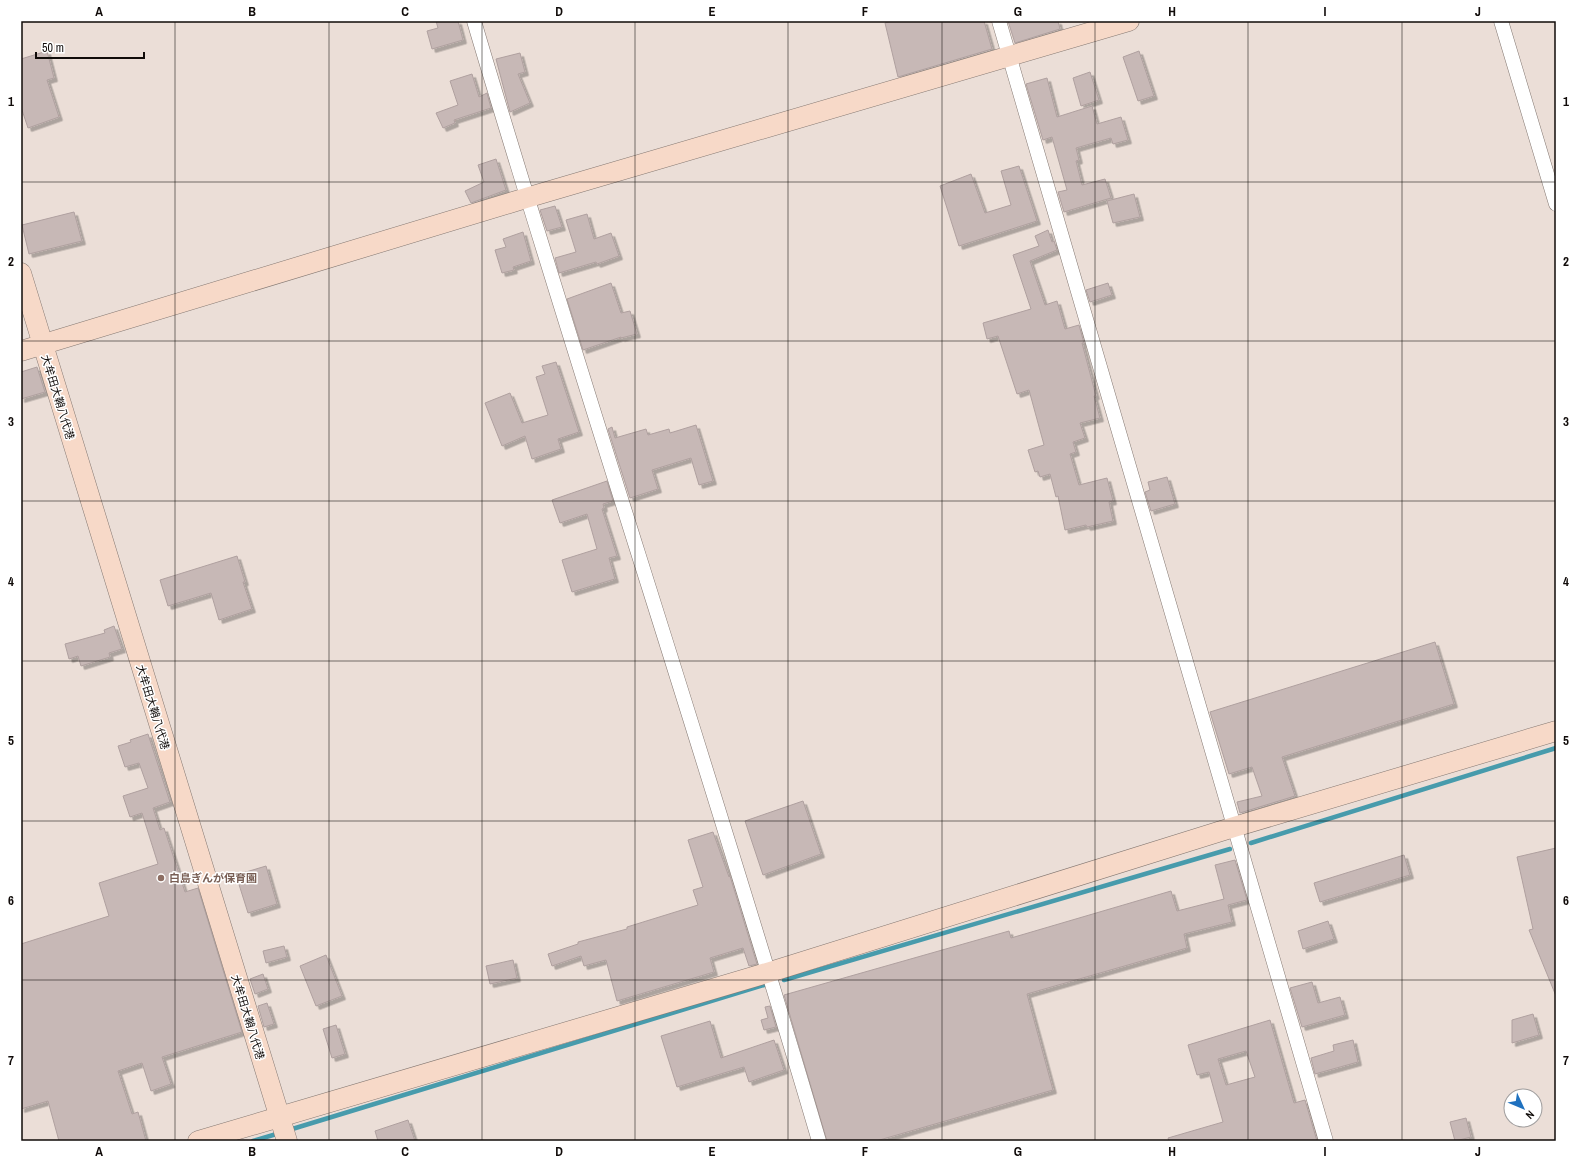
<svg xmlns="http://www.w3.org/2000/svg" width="1577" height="1162" font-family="'Archivo Narrow','Noto Sans JP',sans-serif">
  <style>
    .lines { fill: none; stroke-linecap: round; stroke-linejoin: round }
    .stream { stroke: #479bac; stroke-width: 4.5 }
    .building { fill: #c7b8b6; stroke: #afa09f; fill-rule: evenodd; filter: url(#shadow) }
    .street-casing { stroke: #847872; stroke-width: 15 }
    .secondary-casing { stroke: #847872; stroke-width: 21 }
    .street { stroke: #fff; stroke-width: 14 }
    .secondary { stroke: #f7d9c8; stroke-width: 20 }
    .grid { fill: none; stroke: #100b09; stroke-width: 1; stroke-opacity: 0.55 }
    .education-dot { fill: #8d6e63; stroke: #fff; stroke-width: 1.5 }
    .labels { text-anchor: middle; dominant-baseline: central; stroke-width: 3; stroke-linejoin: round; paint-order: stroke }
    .street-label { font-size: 11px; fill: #100b09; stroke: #fff }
    .education-label { font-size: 11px; font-weight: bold; fill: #785e54; stroke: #fff; text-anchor: start }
    .neatline { fill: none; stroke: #100b09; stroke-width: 1.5 }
    .grid-label { font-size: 13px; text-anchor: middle; font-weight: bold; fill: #100b09 }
  </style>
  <defs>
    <filter id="shadow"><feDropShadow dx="3.5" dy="3.5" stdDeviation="0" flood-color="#0004"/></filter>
  </defs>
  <rect width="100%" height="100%" fill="#ebded7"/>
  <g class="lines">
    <!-- stream -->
    <g class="stream">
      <path d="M1251,843L1556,748"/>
      <path d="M784,980L1230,849"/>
      <path d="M289,1130L764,985"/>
      <path d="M253,1141L280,1133"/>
    </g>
  </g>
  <!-- building -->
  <g class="building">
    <path d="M436,21H458L463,40L432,49L427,31L438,28Z"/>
    <path d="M892,21H984L992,49L898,77L885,23Z"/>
    <path d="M1008,21H1058L1060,29L1015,43Z"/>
    <path d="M47,51L54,78L47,80L59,117L28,128L21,107V59Z"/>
    <path d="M1139,51L1154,96L1138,101L1123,57Z"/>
    <path d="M520,53L525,72L518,74L530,103L510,112L496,59Z"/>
    <path d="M1090,72L1099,100L1081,106L1073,78Z"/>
    <path d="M472,74L479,97L487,93L491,108L454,120L455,123L443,128L436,113L458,105L450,81Z"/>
    <path d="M1047,78L1057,117L1092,106L1097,124L1121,117L1128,140L1113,144L1111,138L1076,148L1079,160L1076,161L1082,185L1105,179L1111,198L1064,212L1058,192L1067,190L1052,137L1043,140L1026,84Z"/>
    <path d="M496,159L506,190L471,203L465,191L484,182L478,165Z"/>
    <path d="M1019,166L1037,221L959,246L940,186L971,174L985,213L1011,205L1001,171Z"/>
    <path d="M1134,194L1140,217L1113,223L1107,201Z"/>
    <path d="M555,206L562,227L547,231L540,210Z"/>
    <path d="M74,212L82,241L29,254L22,225Z"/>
    <path d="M587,214L594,239L611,233L619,256L597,264L596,262L559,273L555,258L576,252L566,220Z"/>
    <path d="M1048,230L1052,242L1054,241L1057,250L1030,261L1045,305L1057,301L1065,329L1079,325L1084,343H1082L1096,396H1094L1100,418L1080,423L1085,438L1073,442L1076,452L1070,454L1079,485L1107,478L1113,501L1109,502L1113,521L1087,527L1086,525L1065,530L1058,496L1056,497L1050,474L1040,477L1038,471L1035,472L1028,450L1044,445L1029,390L1017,394L998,336L987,339L983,323L1031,309L1013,255L1039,246L1035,236Z"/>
    <path d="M523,232L531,261L513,267L514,270L502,273L495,250L506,247L503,239Z"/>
    <path d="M611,283L621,313L630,311L637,334L621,338V337L583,350L567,299Z"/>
    <path d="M1108,283L1112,295L1090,302L1086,290Z"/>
    <path d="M556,362L579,432L558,439L561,449L532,459L525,436L502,446L485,403L510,393L522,423L548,415L536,377L545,374L542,366Z"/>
    <path d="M37,367L45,392L21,399V372Z"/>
    <path d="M696,425L713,481L699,485L691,458L652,470L658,489L630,498L608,429L612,427L615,438L646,429L648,435L669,429L670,433Z"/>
    <path d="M1167,477L1175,504L1151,511L1145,492L1150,490L1148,482Z"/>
    <path d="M607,481L613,501L603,504L604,508L602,509L617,556L609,558L615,579L572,592L562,560L597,549L587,514L560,523L552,500Z"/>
    <path d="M237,556L245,582H243L252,609L219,620L211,593L168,606L160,580Z"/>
    <path d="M114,626L122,649L109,653L110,657L81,666L78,656L69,659L65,644L105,633L104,630Z"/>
    <path d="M1435,642L1454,704L1282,757L1295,796L1240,813L1237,802L1262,796L1252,767L1229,774L1210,712Z"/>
    <path d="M148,734L170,802L153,808L160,830L164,828L185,892L198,888L242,1032L162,1057L171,1084L151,1091L142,1063L118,1071L132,1114L138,1112L146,1141H59L48,1101L21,1109V944L109,916L99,883L158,864L142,813L130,817L123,796L148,788L139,763L125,767L118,746L131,742L130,740Z"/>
    <path d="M803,801L821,854L763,875L745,821Z"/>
    <path d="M713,832L729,877L730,876L757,964L749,966L743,948L710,958L714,972L617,1001L606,960L584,966L581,956L552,966L548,954L578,944V942L627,929V927L698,905L693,890L703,887L688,840Z"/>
    <path d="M1556,848V996L1529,930L1533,929L1517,857Z"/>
    <path d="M1404,855L1410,875L1320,902L1314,883Z"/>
    <path d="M1235,860L1247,900L1228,905L1232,922L1184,934L1187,948L1027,994L1053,1090L876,1141H827L784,995L1009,931L1011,938L1171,891L1177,911L1224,899L1215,865Z"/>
    <path d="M266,866L277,904L248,913L236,875Z"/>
    <path d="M1328,921L1334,939L1303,949L1298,931Z"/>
    <path d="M284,946L287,957L266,963L263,951Z"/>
    <path d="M326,955L342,996L316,1006L300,966Z"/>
    <path d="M513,960L517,978L490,984L486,966Z"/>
    <path d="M263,974L268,989L255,994L250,979Z"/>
    <path d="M1312,982L1318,1003L1340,997L1345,1015L1302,1027L1290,988Z"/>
    <path d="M267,1003L274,1024L264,1027L258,1006Z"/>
    <path d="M770,1006L776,1027L764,1030L761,1020L768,1018L765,1007Z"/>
    <path d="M1533,1014L1539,1035L1512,1043V1020Z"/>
    <path d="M1270,1020L1294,1103L1305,1100L1317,1141H1169L1168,1138L1223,1122L1209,1072L1197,1075L1188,1045ZM1246,1051L1255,1077L1226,1085L1218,1059Z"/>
    <path d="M710,1021L721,1058L774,1040L784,1070L749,1082L744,1067L677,1087L661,1036Z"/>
    <path d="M336,1025L345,1054L332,1058L323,1029Z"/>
    <path d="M1353,1040L1358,1062L1315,1074L1311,1058L1334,1051L1333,1045Z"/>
    <path d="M1466,1118L1471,1137L1455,1141L1450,1122Z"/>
    <path d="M408,1120L415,1141H378L375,1131Z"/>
  </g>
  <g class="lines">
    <!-- street casing -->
    <g class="street-casing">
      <g id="street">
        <path d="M474,21C585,396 709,766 819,1141"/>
        <path d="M999,21L1326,1141"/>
        <path d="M1501,21L1556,204"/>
      </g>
    </g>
    <!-- secondary casing -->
    <g class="secondary-casing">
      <g id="secondary">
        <path d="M21,273L287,1141"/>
        <path d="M21,351L526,198L1129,21"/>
        <path d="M198,1141L770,972L1234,827L1556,731"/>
      </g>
    </g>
    <!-- street -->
    <use href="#street" class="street"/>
    <!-- secondary -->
    <use href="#secondary" class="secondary"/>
  </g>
  <!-- grid -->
  <path class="grid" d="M175,21V1141M329,21V1141M482,21V1141M635,21V1141M788,21V1141M942,21V1141M1095,21V1141M1248,21V1141M1402,21V1141M21,182H1556M21,341H1556M21,501H1556M21,661H1556M21,821H1556M21,980H1556"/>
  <!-- markers -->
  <circle class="education-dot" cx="161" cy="878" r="4"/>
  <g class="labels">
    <!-- street labels -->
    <g class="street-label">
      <text transform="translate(58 397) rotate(73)">大牟田大鞘八代港</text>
      <text transform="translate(153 707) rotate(73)">大牟田大鞘八代港</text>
      <text transform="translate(248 1017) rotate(73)">大牟田大鞘八代港</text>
    </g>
    <!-- education labels -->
    <g class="education-label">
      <text x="169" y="878">白島ぎんが保育園</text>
    </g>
  </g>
  <!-- border -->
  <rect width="1577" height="1162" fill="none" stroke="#ffffff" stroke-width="44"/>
  <!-- north arrow -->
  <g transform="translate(1523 1108) rotate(134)"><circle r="19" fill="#ffffff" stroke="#9f9d9d"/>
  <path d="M0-3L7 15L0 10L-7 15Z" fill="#1f71bf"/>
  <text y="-6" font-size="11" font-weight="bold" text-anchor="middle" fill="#100b09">N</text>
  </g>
  <!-- scale -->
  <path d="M36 52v6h108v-6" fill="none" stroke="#100b09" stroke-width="2"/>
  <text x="42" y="52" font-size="12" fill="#100b09" stroke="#ffffff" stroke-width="3" paint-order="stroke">50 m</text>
  <rect x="22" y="22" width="1533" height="1118" class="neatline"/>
  <g class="grid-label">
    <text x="99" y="16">A</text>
    <text x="252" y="16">B</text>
    <text x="405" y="16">C</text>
    <text x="559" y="16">D</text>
    <text x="712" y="16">E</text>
    <text x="865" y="16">F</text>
    <text x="1018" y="16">G</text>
    <text x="1172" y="16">H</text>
    <text x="1325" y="16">I</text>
    <text x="1478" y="16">J</text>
    <text x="11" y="106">1</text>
    <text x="1566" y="106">1</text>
    <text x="11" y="266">2</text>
    <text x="1566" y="266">2</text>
    <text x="11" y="426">3</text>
    <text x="1566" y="426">3</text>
    <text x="11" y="586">4</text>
    <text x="1566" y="586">4</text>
    <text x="11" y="745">5</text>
    <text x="1566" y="745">5</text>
    <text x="11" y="905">6</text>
    <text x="1566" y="905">6</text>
    <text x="11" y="1065">7</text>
    <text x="1566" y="1065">7</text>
    <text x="99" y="1156">A</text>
    <text x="252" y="1156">B</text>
    <text x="405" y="1156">C</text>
    <text x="559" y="1156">D</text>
    <text x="712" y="1156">E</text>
    <text x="865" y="1156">F</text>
    <text x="1018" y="1156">G</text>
    <text x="1172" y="1156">H</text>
    <text x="1325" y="1156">I</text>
    <text x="1478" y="1156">J</text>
  </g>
</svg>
